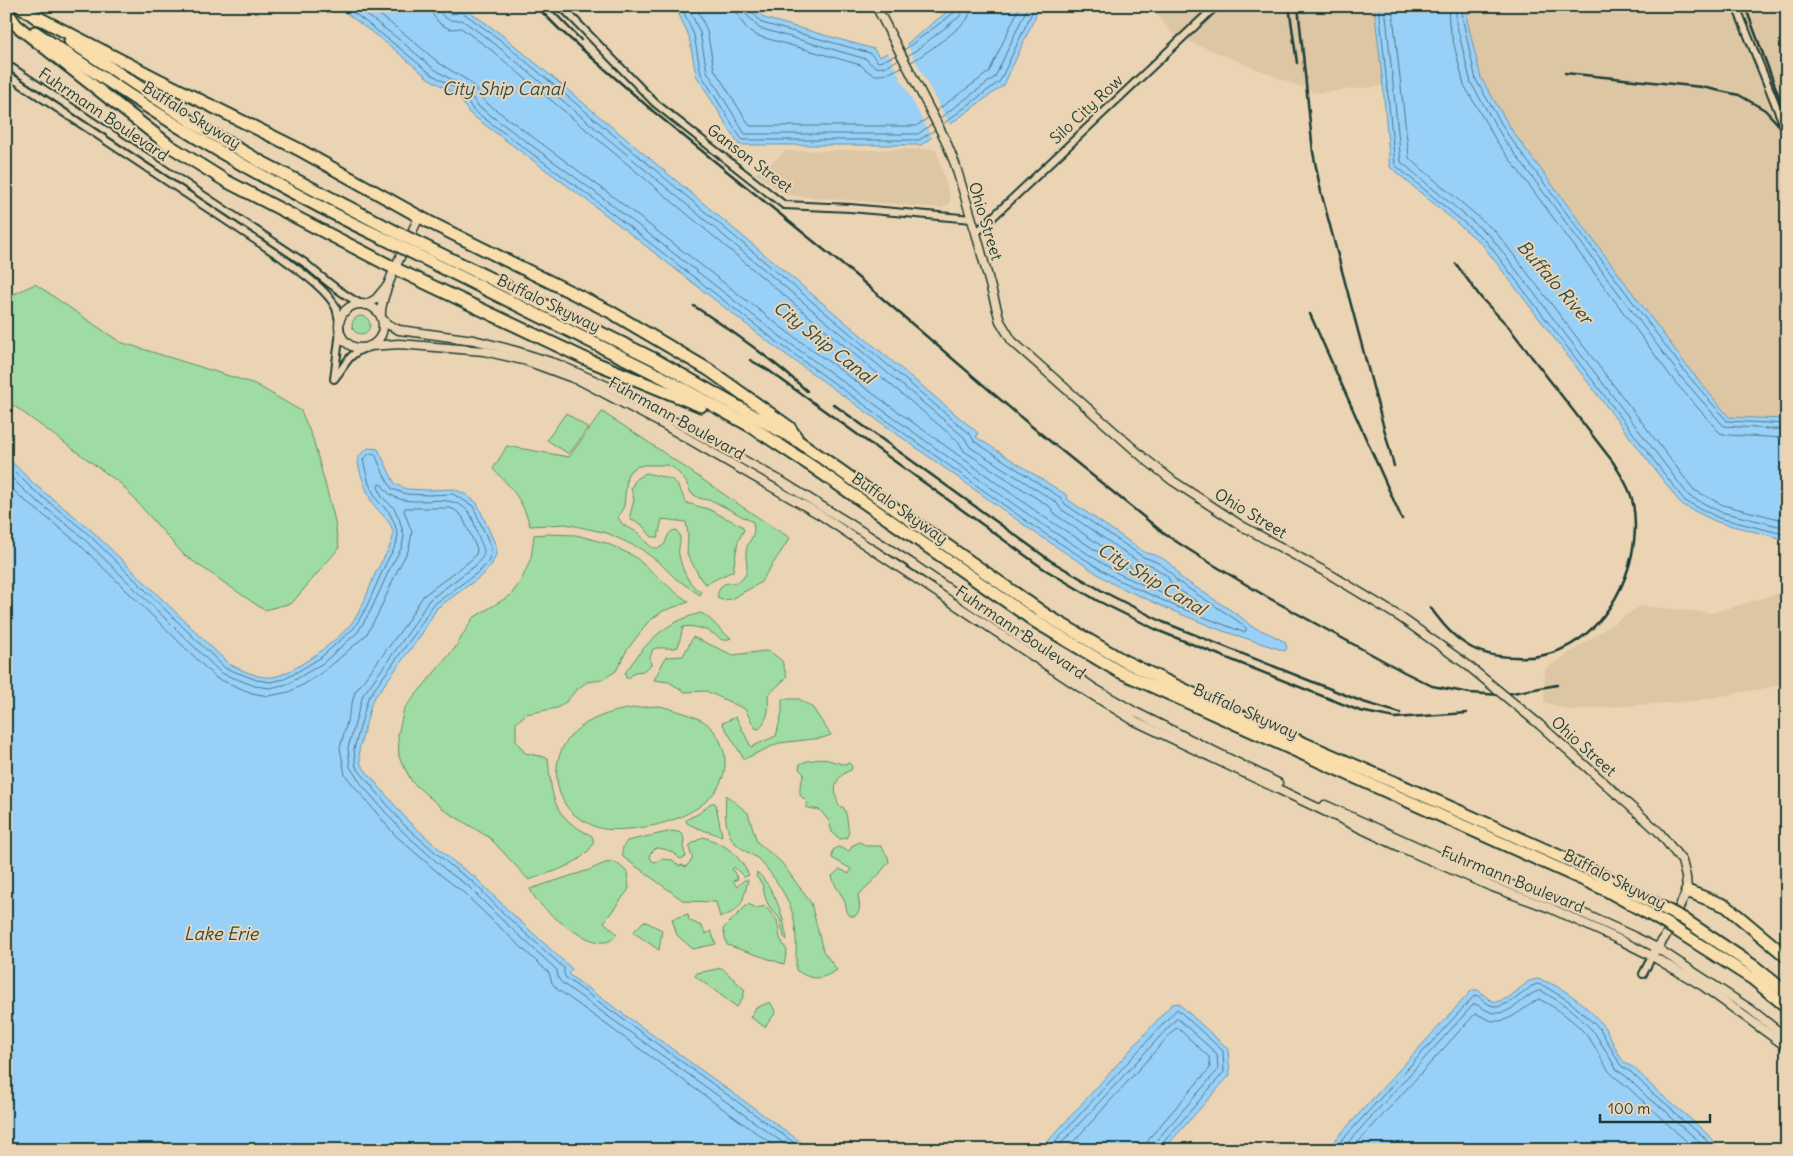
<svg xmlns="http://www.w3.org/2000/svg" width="1793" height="1156" font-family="Delius,sans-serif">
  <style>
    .built { fill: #ddc6a4 }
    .green { fill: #9fdca3; stroke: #5f8c6c }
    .water { fill: #99d0f8; stroke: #6895aa }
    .pier { fill: #ead4b3 }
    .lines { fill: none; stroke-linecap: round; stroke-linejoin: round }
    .shore { stroke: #507882; stroke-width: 1 }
    .minor-casing { stroke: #1f3d34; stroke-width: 10 }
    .tertiary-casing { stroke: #1f3d34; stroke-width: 11 }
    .motorway-casing { stroke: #1f3d34; stroke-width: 15 }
    .minor { stroke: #ead4b3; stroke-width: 6 }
    .tertiary { stroke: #ead4b3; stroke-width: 8 }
    .motorway { stroke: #f9deab; stroke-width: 11 }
    .rail { stroke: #1f3d34; stroke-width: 2.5 }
    .tertiary-bridge-casing { stroke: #1f3d34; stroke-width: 11; stroke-linecap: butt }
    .motorway-bridge-casing { stroke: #1f3d34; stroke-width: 15; stroke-linecap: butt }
    .tertiary-bridge { stroke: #ead4b3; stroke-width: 8 }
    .motorway-bridge { stroke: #f9deab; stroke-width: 11 }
    .labels { text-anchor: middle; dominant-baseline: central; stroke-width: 4; stroke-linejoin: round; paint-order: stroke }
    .street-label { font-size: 16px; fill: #1f3d34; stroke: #ead4b3 }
    .water-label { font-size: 18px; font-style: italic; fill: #2b4c48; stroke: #ead4b3 }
  </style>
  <rect width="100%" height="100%" fill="#ead4b3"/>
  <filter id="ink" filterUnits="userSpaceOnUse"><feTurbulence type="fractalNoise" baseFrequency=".02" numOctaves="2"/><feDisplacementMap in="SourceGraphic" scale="10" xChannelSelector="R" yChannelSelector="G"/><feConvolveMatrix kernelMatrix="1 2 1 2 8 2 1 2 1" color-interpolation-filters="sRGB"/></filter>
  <g filter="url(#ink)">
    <!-- built -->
    <g class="built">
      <path d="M1149,6H1374L1383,86L1315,93L1174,35Z"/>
      <path d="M1467,6H1787V419L1729,417L1690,370L1513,132L1481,78L1467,20Z"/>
      <path d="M936,149L950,197V204L941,208L786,195L755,173L763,170L786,151Z"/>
      <path d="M1787,591V684L1694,701L1569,710L1544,702L1545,669L1640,606L1712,613Z"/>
    </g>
    <!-- green -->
    <g class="green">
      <path d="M35,284L120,342L255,384L301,411L313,439L334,517L339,548L292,603L264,610L184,555L121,484L6,400V298Z"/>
      <circle cx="361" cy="325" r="9"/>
      <path d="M602,412C666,452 726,498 790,538L760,583L731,599L722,600L717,598C721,573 735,590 744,577C749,570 746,562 746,554C746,539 757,540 753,522L713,501L699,498L691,493L686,482L678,472L672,467L665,465H644L636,467L630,471L627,476L624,506L618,517C624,530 630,526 639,534C645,539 650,552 661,547C669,543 664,533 675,530C685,536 677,546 679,555C682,569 688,585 701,592L700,595L675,578L661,564L641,549L607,533L566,524L530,526C523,500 511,487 493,469L507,446L569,457Z"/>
      <path d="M566,413L588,428L569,454L547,440Z"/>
      <path d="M646,473C650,474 673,479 674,481C680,487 682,496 687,503L708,509L742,526L744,530L738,541L733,571L706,584L702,581L687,554L688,535L686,522L662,519L658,537H652L641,524L631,520L630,515L634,500L631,488L636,479Z"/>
      <path d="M547,534L576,535L606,543L634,556L675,592L689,602L663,611L648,622L627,650L616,671L602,680L587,682L576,690L567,701L557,708L526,714L516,723V741L525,753L548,758C552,800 552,816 592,836L594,843C580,866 553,871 529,880L490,838L444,810L412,782L399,757L398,735L404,709L455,648L473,618L511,595L522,579L531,558L534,535Z"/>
      <path d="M701,613C713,619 719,631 731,638C719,643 722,638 714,634C705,629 693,625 683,627L678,647C669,650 661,646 653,649L650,657L651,665L643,671L635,672L629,678H626L625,673C647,642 662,623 701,613Z"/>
      <path d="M693,637L733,655L765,651L771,652L782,661L787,677L768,695C769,711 769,716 759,729L755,728L745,709L706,691L685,692L669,682L654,680L666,657L683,656Z"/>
      <path d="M782,699H799L812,707L831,735L822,738L779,743L744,759L722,723L736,717L751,747L776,736L782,712Z"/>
      <path d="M660,706C675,710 690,714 703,721C714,728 721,740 724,752C734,804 669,827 628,829C614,830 600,831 588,823C580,819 572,814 567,807C550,782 554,748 578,729C601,711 632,707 660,706Z"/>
      <path d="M821,758L842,764L849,763L852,766L851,770C833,777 833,790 839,806L844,808C848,818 847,823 849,833L846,838L840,839L832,832L829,821L820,810L807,808V802L800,795V786L804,774L799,769L800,764C806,760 814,761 821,758Z"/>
      <path d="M726,795L748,813L757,842L781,862L811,903L823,951L837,970C821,980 812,981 796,970C796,950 798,925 790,906C783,890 770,870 757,858C750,853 741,849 735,843C724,831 725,810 726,795Z"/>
      <path d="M711,803H715L716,805L722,836C715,834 689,826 686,822L687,819L698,814Z"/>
      <path d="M672,831L682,833L684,839L683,847L686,857L680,859C673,851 667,849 656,848L649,855L652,861L656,862L661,859L673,860L679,866L682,865L686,867L693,858L690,852V845L703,837C726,844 738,854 749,875L744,877L734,867L732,869L738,879L733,881L737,887L744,880H748C743,900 743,911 720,917L716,902L684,901L623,857C621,851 623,845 627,841Z"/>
      <path d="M860,842L866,846H881L888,857L889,862L876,878L858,895C859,904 862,910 855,916H850C845,910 847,906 844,900C840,891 835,888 832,876L840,869L849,874L851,869L832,858L833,850L838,847L849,851L853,845Z"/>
      <path d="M613,862L618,864L627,872L629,889L604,922L617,934C616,935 612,940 611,940C594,951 552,917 541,905C536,900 533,895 530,889L589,870L605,863Z"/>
      <path d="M757,872C776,891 783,914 787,940L784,937L780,919L769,906L766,900L762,884L756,876Z"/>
      <path d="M748,904L757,908L765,906L777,920L780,938L787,951L784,964L727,945L723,929Z"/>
      <path d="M688,914L689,920L701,926L706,934L711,931L716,944L693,949L677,935L672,919Z"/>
      <path d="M644,921L662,930L659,950L633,932Z"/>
      <path d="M722,968L745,990L742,999L737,1007L695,976L697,973Z"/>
      <path d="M770,1002L776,1012L765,1027L750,1017L756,1008Z"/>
    </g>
    <!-- water -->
    <g class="water">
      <path d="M337,6H448L454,10L458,6H462L502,35L978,433L976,437L1068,496L1067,499L1146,553C1159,554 1174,564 1180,577L1241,617L1251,626L1270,634L1285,642L1287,648L1285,651L1220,630L1173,611L1113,584L1034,532L774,346L592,204L469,113L459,96L428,78L394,49Z"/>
      <path d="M675,6H753L764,18L874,49L879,57L908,43L954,6H1040L1004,85L921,145H739L696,75L689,36Z"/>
      <path d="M1374,6H1467V20L1481,78L1513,132L1690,370L1729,417L1787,419V540L1717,522L1682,505L1482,244L1390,167L1383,86Z"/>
      <path d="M368,448L378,449L395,484L406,489L429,490L454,489L465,494L477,503L496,546V554L492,564L484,574L437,608L421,635L372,701L359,750L361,765L408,821L454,862L476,878L507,909L572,969L568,974L812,1150H6V456L34,484L89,528L229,664C241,669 258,679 272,677C292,675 337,641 350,625C362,611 368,591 375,574C379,565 393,544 393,537C394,521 379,514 372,502C368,495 357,467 358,459C359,454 365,451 368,448Z"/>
      <path d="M1537,979C1559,983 1591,1008 1604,1027C1611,1036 1617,1055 1625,1063C1628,1065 1632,1066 1635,1069C1642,1075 1648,1082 1654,1088C1670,1103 1687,1115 1703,1130C1710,1136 1714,1144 1721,1150H1326L1472,990H1478L1490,1000L1496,1002L1508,998L1529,981Z"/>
      <path d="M1178,1003L1228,1049L1230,1075L1163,1150H1040L1172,1004Z"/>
    </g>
    <!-- pier -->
    <path class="pier" d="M905,41L951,127L933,140L886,51Z"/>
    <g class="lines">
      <!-- shore -->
      <g class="shore">
        <path d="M345,6L397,46L431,74L462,92L473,110L595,200L777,342L1036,528L1116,579L1175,606L1243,632L1246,631V628L1238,621L1177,581C1167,567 1159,562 1143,557L1065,504L1061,498L974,441L970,434L499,39L462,12C455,13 446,18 446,6"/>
        <path d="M355,6L401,41L434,69L465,88L478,106L599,195L781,337L1040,523L1119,574L1199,610L1202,609V605L1173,586L1167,576L1151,565L1139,562L1061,509L1056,502L970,447L964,437L495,44L462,20C451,22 440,19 439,6"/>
        <path d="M368,6L406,35L439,63L470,82L484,101L603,189L786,331L1044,517L1122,567L1129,570L1131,569V566L1056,515L1050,507L964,451L958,441L490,49L461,28L450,29L440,24L433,15L432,6"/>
        <path d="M681,6L694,35L701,74L742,140H919L935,130"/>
        <path d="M688,6L700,33L707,71L745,134H918L932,124"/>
        <path d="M696,6L707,31L714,69L750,126H916L928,118"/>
        <path d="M736,6C737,19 747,31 758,36L861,65C875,81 885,75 902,67"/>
        <path d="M744,6L746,14L759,28L866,59C878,73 884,67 898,60"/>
        <path d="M750,6L751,11L762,23L870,53L878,62L882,61L896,55"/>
        <path d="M1379,6L1395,165L1486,241L1685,501L1719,518L1787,535"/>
        <path d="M1385,6L1401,162L1491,237L1689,496L1721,512L1787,528"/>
        <path d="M1392,6L1409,158L1496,232L1694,490L1723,505L1787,521"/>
        <path d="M1448,6L1449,24L1464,85L1497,142L1675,382L1720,433L1728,435L1787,438"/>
        <path d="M1456,6V22L1471,83L1503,138L1681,377L1724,426L1787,430"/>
        <path d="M1462,6L1463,21L1476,80L1508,135L1686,373L1727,421L1787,424"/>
        <path d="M904,50L955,12L957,6"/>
        <path d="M907,56L915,51L959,17L963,12V6"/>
        <path d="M911,62C921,57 963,27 968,18C970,14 971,10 971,6"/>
        <path d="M936,111L989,72L1020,6"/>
        <path d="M940,118L995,77L1028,6"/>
        <path d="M943,124L1000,81L1035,6"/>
        <path d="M6,463L30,487L86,532L225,668L257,680L270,682L285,679L307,666L320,658L354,628L366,608L386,563L396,545L398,535L394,522L389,512L377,500L369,484L363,460L370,453L375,454L384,475L392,489L406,494L429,495L453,494L473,506L491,547V553L488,562L481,570L433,605L416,632L368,698L354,749L356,767L404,825L451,866L473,882L503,913L564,968V974L566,978L804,1150"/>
        <path d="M6,472L26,492L82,537L221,673L255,686L270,688L288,684L323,663L358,632L371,610L391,566L402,547L404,536L399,518L394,508L382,497L378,487L379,484L382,485C401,517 445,487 467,510C474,517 475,529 479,538C485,552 487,553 476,565L429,600L411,629L363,695L348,748L350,767L362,785L400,829L447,871L468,886L499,917L557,970L558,978L562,983L793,1150"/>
        <path d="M6,483L22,498L77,542L216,678L252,693L268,696L289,692L308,682L327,669L366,635L378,614L398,569L409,549L412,532L404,511L405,508H450L455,510L462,516L477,549L476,554L471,560L423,596L405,625L355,692L340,748L345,775L395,835L442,876L463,892L494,922L549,973L552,983L557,989L780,1150"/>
        <path d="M1047,1150L1177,1009L1223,1051L1224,1072L1161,1145L1160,1150"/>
        <path d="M1055,1150L1177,1018L1217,1054L1218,1070L1156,1141L1154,1150"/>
        <path d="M1066,1150L1175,1029L1178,1028L1209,1057L1210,1068L1151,1136L1147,1143L1146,1150"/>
        <path d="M1333,1150L1474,996L1477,995L1488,1004L1497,1007L1511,1002L1532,986L1537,984L1544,986L1569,1001L1600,1029L1621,1066L1631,1072L1652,1093L1670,1107L1677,1116L1703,1136L1713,1150"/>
        <path d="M1341,1150L1474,1004C1481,1005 1487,1013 1496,1013C1512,1014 1524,996 1538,991H1542L1566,1006L1578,1016L1595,1033L1617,1070L1627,1077L1648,1098L1666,1111L1673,1120L1698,1140L1705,1150"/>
        <path d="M1351,1150L1475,1014C1481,1015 1487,1020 1493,1021C1511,1023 1525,1006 1539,999C1557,1008 1575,1021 1588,1037C1602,1054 1602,1070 1623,1083L1696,1150"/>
      </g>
      <!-- minor casing -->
      <g class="minor-casing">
        <g id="minor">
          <path d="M561,6L655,103L784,205L850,208L972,219"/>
          <path d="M1736,6L1787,133"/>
          <path d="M6,64L305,263C323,279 340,293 361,304"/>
          <path d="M6,74L281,257C298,270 327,289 336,308C338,315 339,321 340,328"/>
          <path d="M976,233L1216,6"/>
          <path d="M335,378C347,363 347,355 367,347"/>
          <path d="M334,379L340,331"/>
          <path d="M1643,974L1652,956"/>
        </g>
      </g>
      <!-- tertiary casing -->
      <g class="tertiary-casing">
        <g id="tertiary">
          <path d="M876,6L945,139L955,164L976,233L1000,321L1012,341L1144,458L1173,481L1242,526L1331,575L1400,617"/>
          <circle cx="361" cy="326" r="22"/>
          <path d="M365,305L376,299L385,288"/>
          <path d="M381,316C379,295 409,239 419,217"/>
          <path d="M382,319L387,324L399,330L474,340L516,351L557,364L607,386L683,426L779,480L847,522L911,563L1095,689L1135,712L1278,783"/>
          <path d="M370,346L399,344L484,351L527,361L581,381L666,426L819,514L1078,686L1135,721L1400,847L1490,886L1550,908L1622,941L1652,956L1703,986L1787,1047"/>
          <path d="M1540,725L1659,832L1682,861L1686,877L1687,891L1665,937L1655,951"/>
          <path d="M1325,805L1460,866L1560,903L1637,938L1657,948L1750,1009L1787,1038"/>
        </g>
      </g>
      <!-- motorway casing -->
      <g class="motorway-casing">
        <g id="motorway">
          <path d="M20,6L38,19"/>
          <path d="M7,12L16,25L170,146L226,181L396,269L588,360L701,406"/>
          <path d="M33,15L157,79L298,149L431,223L609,311L709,370L789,427L796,437"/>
          <path d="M35,32C97,74 159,116 224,154C279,186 336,216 393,243"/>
          <path d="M70,41L195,124L263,163L398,233"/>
          <path d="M416,242L654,359L798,441L1046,615L1124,661L1231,712L1398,784L1586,868L1665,909"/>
          <path d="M411,252L662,377L752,427L816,469L1036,622L1118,671L1604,889L1658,919"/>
          <path d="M1687,891L1726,906L1787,957"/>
          <path d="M1682,918L1755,967L1787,993"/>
          <path d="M1676,930L1753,979L1787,1007"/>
        </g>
      </g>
      <!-- minor -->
      <use href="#minor" class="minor"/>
      <!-- tertiary -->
      <use href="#tertiary" class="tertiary"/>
      <!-- motorway -->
      <use href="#motorway" class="motorway"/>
      <!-- rail -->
      <g class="rail">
        <path d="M536,6L559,29L654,112L855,275L1030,425L1166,535L1202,558L1267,597L1404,672L1432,686L1470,693L1501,695L1557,685"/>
        <path d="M548,6L581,40"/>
        <path d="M1289,6L1297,63"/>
        <path d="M1298,6L1313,152L1321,192L1394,466"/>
        <path d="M1745,6L1787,118"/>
        <path d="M1565,73L1702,87L1739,95L1765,110L1787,134"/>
        <path d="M694,306C734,332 772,359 807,391"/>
        <path d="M1310,314L1402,519"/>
        <path d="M750,360L768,370L1044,569L1098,601L1159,631L1360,711L1395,718L1467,713"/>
        <path d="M833,404L1051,561L1104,592L1163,622L1363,702L1400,713"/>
        <path d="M1430,607C1441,622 1451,635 1467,645C1481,654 1499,657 1515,657C1529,658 1546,656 1560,650C1614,627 1645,555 1632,499C1629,486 1620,474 1613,462L1507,325L1482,299L1456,264"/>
      </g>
      <!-- tertiary-bridge casing -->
      <g class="tertiary-bridge-casing">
        <path id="tertiary-bridge" d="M1400,617L1466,664L1540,725"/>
      </g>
      <!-- motorway-bridge casing -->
      <g class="motorway-bridge-casing">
        <g id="motorway-bridge">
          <path d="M398,233L416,242"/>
          <path d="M393,243L411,252"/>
          <path d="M1665,909L1682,918"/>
          <path d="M1658,919L1676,930"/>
        </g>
      </g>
      <!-- tertiary-bridge -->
      <use href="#tertiary-bridge" class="tertiary-bridge"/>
      <!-- motorway-bridge -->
      <use href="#motorway-bridge" class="motorway-bridge"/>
    </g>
  </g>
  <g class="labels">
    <!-- street labels -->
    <g class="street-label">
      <text transform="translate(1086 109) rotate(-43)">Silo City Row</text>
      <text transform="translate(104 114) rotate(34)">Fuhrmann Boulevard</text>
      <text transform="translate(192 115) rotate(32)">Buffalo Skyway</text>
      <text transform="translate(750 158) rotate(37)">Ganson Street</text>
      <text transform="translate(986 221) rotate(73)">Ohio Street</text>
      <text transform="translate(549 303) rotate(26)">Buffalo Skyway</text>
      <text transform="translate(677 418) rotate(29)">Fuhrmann Boulevard</text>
      <text transform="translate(900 508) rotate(35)">Buffalo Skyway</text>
      <text transform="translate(1251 513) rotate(31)">Ohio Street</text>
      <text transform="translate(1021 632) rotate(34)">Fuhrmann Boulevard</text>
      <text transform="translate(1246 711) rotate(24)">Buffalo Skyway</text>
      <text transform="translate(1584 746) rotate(42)">Ohio Street</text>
      <text transform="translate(1513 879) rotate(22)">Fuhrmann Boulevard</text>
      <text transform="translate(1615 879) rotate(27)">Buffalo Skyway</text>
    </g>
    <!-- water labels -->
    <g class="water-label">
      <text x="503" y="88">City Ship Canal</text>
      <text transform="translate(1555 282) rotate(49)">Buffalo River</text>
      <text transform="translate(824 342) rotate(38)">City Ship Canal</text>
      <text transform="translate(1152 579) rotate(31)">City Ship Canal</text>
      <text x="221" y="933">Lake Erie</text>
    </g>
  </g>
  <!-- margin -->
  <rect width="1793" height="1156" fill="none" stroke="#ead4b3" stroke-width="25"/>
  <rect x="12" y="12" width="1768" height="1131" fill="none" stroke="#1f3d34" stroke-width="2" filter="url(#ink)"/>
  <!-- scale -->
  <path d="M1600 1114v8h110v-8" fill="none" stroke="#1f3d34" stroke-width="2.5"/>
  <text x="1608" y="1114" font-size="15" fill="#1f3d34" stroke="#ead4b3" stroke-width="4" paint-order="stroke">100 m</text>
</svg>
